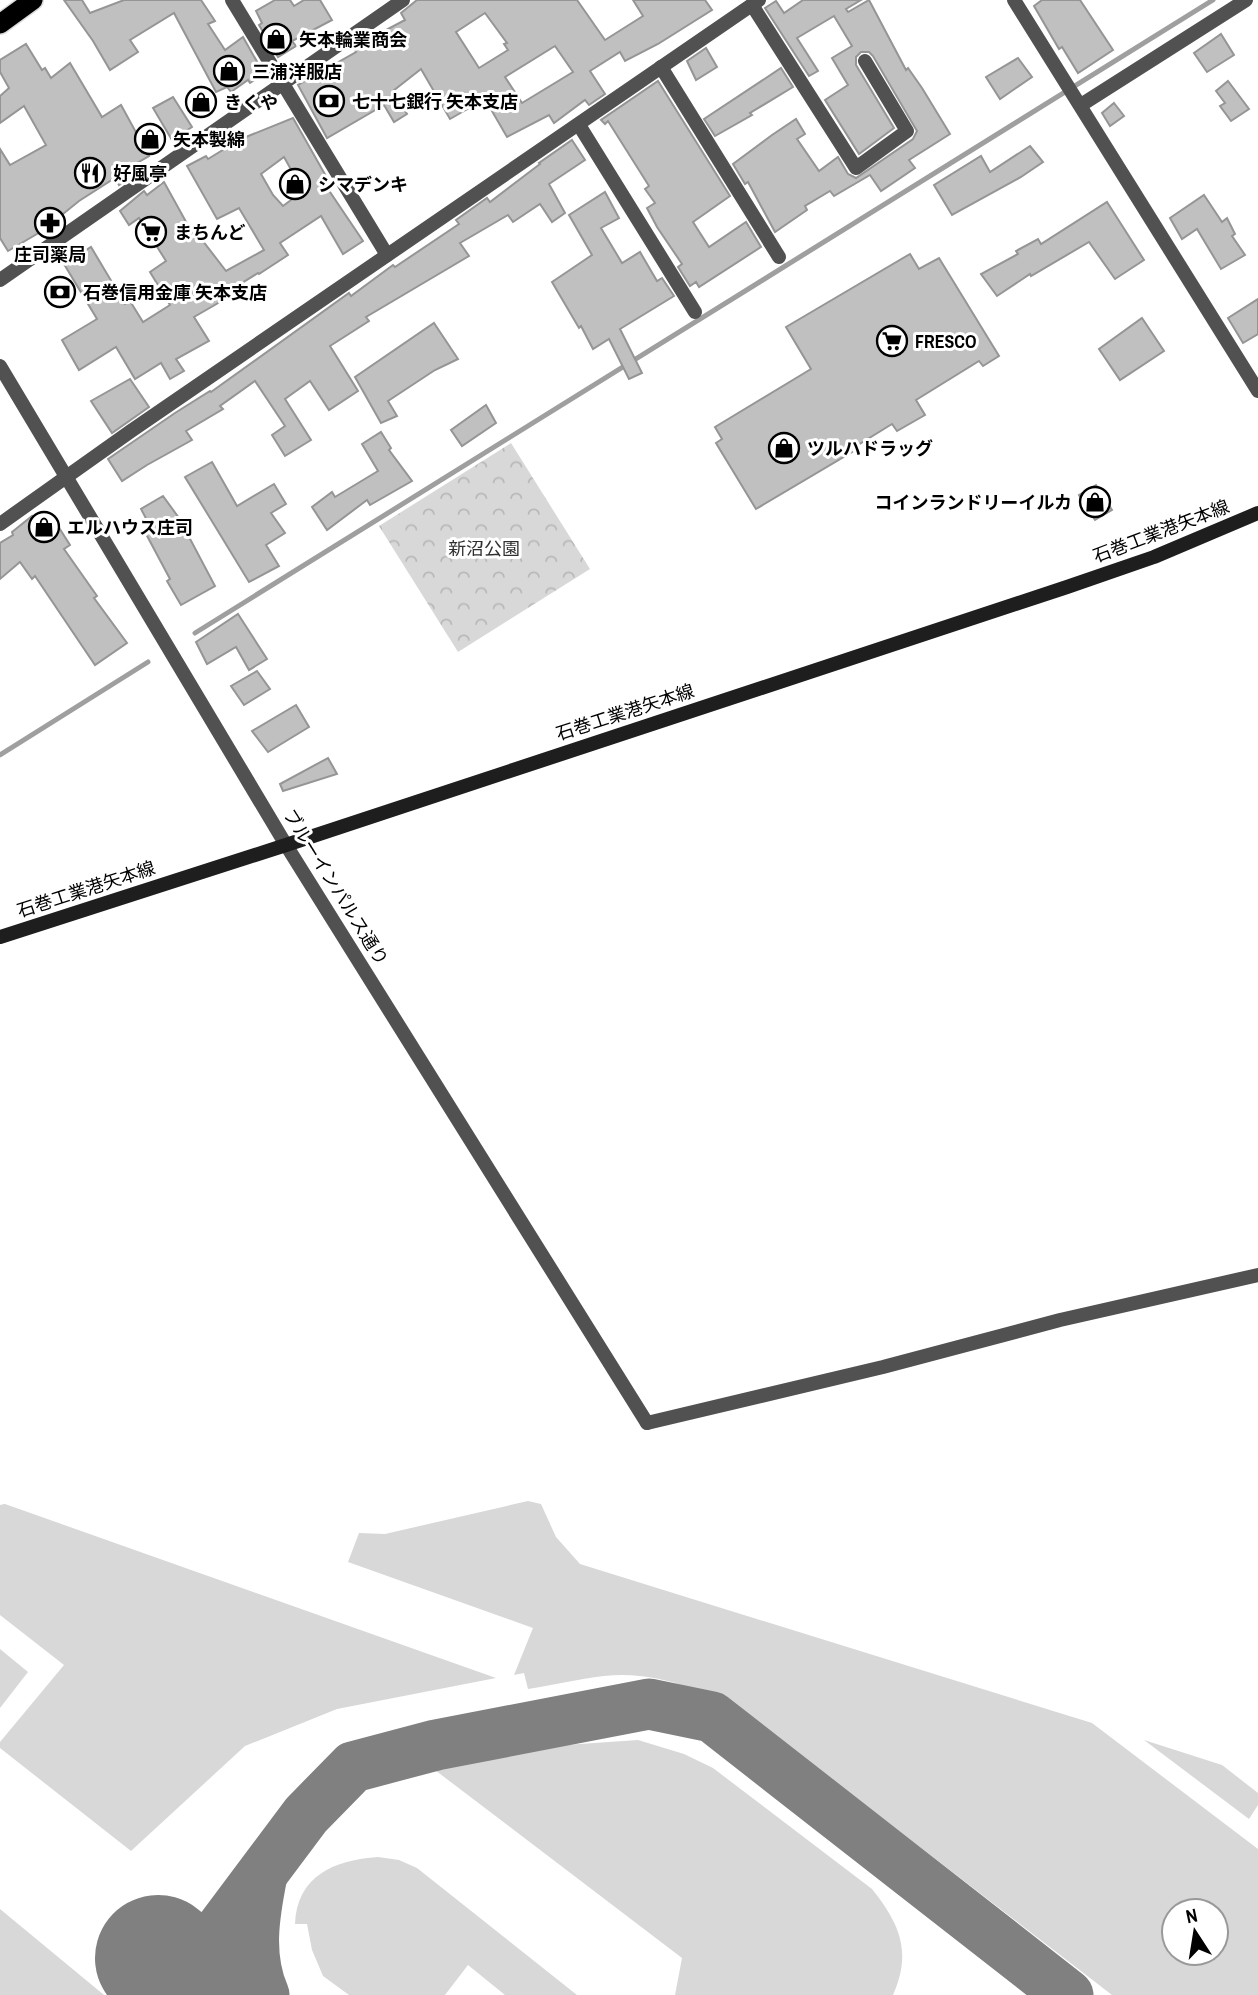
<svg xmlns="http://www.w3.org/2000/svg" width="1258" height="1995" font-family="'Archivo Narrow','Noto Sans JP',sans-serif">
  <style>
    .grass { fill: #d8d8d8; fill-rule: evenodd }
    .park { fill: url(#park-crowns) }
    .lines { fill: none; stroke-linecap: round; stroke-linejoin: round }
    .stream { stroke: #9f9f9f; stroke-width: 5 }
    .taxiway { stroke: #808080; stroke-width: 51 }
    .runway { stroke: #808080; stroke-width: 126 }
    .building { fill: #c0c0c0; stroke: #959595; stroke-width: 2; fill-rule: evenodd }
    .trunk-casing { stroke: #dbdbdb; stroke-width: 22 }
    .minor { stroke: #515151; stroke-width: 14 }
    .tertiary { stroke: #515151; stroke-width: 14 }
    .secondary { stroke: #1e1e1e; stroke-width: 14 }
    .trunk { stroke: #000; stroke-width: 19 }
    .labels { text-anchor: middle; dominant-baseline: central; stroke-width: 6; stroke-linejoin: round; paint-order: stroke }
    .poi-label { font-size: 18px; font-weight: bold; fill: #000; stroke: #fff; text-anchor: start }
    .street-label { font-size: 18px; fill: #000; stroke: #fff }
    .park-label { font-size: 18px; fill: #2f2f2f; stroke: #fff }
  </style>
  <defs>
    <pattern id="park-crowns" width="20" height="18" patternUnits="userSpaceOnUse" patternTransform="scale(1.75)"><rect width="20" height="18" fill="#d8d8d8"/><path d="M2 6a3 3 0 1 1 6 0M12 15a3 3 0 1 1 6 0" fill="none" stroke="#b8b8b8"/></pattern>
  </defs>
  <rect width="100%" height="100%" fill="#fff"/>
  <!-- grass -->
  <g class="grass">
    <path d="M528,1501L541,1504L556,1537L580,1564L1092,1723L1258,1849V1995H1112L754,1719C708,1692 658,1670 604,1676C578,1679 553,1685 528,1689L524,1673L514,1675L533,1628L348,1562L359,1533L385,1534ZM1174,1911H1216V1953H1174Z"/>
    <path d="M4,1504H5L496,1678L337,1709L245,1746L131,1851L0,1748V1742L64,1665L0,1615V1505Z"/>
    <path d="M0,1649L28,1672L0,1708Z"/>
    <path d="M638,1740L684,1754L713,1768L872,1889C900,1924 912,1952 893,1995H675L682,1958L431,1767L536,1747Z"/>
    <path d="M1144,1740L1222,1765L1258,1793V1805L1249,1819Z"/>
    <path d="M378,1857L399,1860L417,1868L577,1995H505L468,1965L445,1995H349L323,1976L312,1950L307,1924H295C297,1876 334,1860 378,1857Z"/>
    <path d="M0,1909L104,1995H0Z"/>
  </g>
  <!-- park -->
  <path class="park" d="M511,443L590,569L458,652L379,526Z"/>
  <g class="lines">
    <!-- stream -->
    <g class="stream">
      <path d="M195,633L1213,0"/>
      <path d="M0,755L148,662"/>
    </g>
    <!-- taxiway -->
    <g class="taxiway">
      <path d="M262,1875C254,1915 247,1956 264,1995"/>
      <path d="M184,1978L306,1815L353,1767L436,1745L649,1704L712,1717L1068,1995"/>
    </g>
    <!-- runway -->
    <path class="runway" d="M158,1958L205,1995"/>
  </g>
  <!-- building -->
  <g class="building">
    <path d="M64,0H82L90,13L124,0H201L215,21L208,24L225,50L243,37L264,74L250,83L248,80L231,92L227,87L216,92L174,13L130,40L138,52L110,70L93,41Z"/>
    <path d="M275,0H290L294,6L304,0H320L332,20L292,41L296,46L278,57L259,25L262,23L256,11Z"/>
    <path d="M417,0H577L605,40L643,16L633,0H705L712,10L658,44L625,61L620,52L590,71L605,94L589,105L585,100L554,123L549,115L507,137L485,99L450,119L421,69L393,91L407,114L394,122L384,105L327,138L298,85L356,52L354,47L405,20L401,13ZM485,13L507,43L504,44L508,50L479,68L456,32ZM555,46L573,72L522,103L505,77Z"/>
    <path d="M803,0H861L846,9L848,12L869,0L906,70L908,68L922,88L950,134L909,160L915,168L881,191L870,175L834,196L830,191L805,206L807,210L775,232L748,182L745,184L733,164L772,135L796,119L805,134L797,139L819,171L838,157L848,174L856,178L913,139L917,131L873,56L869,52H861L856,57V65L894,128L859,154L825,100L848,85L832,58L852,46L834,16L797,38L818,71L809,76L765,8L776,1L784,13Z"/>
    <path d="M1042,0H1080L1113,50L1078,73L1062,47L1059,49L1034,6Z"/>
    <path d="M1221,34L1234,55L1207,72L1194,53Z"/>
    <path d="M26,44L42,70L45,68L51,78L70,63L102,117L121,105L149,156L130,167L135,175L119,185L115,178L79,201L42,231L8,251L0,238V149L10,165L46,145L24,106L0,123V96L9,88L0,72V60Z"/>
    <path d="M706,48L717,67L696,80L687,61Z"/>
    <path d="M1018,58L1032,77L1000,99L986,77Z"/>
    <path d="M781,68L793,87L750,113L752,115L715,136L704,119Z"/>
    <path d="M658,81L730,196L693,222L709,247L746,222L761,247L699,287L696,282L690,286L678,267L682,264L657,227L647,208L655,203L645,189L649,186L608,121L605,124L601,120Z"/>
    <path d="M1228,81L1249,109L1231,121L1220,106L1225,103L1216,91Z"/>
    <path d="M173,97L192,127L172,140L153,108Z"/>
    <path d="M1114,103L1124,116L1110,126L1102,113Z"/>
    <path d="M293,118L331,185L328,189L363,241L343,254L321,216L280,243L288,255L259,274L258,273L229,291L232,295L194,317L209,341L176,359L184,371L170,379L161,363L135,379L116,347L79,370L62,340L97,319L64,264L91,247L125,304L130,301L143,322L170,305L150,272L166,261L139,218L129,225L120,211L144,191L147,195L164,182L195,238L199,236L226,271L264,250L239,208L217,219L187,166L206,156L208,159L241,139ZM284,157L303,191L283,206L273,195L261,174Z"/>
    <path d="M572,140L585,160L549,184L565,213L552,222L540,204L513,222L508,215L460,243L469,256L366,317L369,321L330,346L358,391L329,410L310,381L285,399L311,440L285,456L272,435L285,426L255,381L220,406L223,409L186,431L192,440L147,465L122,481L108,459L175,413L210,391L211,392L349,293L351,296L393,265L395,267L459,224L456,220L487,198L490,202L540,164L539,163Z"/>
    <path d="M1030,146L1043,162L1021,177L952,215L934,185L981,156L990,172Z"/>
    <path d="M605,192L619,218L601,228L622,263L640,252L657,281L662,278L674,296L620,329L642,373L629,379L609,339L593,349L581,326L579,328L552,282L592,255L569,215Z"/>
    <path d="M1204,195L1222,222L1227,218L1235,234L1232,236L1245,255L1221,269L1197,229L1182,239L1170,218Z"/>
    <path d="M1107,202L1144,260L1115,279L1089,242L1031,276L1030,274L997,296L981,274L1018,254L1016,251L1038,239L1041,244Z"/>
    <path d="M910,254L919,269L939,258L999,356L983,366L979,361L916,400L925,415L897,431L892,424L850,450L852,452L756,509L716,443L722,439L715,427L811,369L786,327Z"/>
    <path d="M1258,299V334L1243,343L1228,318Z"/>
    <path d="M1142,318L1164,351L1120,380L1099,349Z"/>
    <path d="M434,323L458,359L435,370L388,401L397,416L381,423L355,377Z"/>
    <path d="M130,379L149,407L112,433L91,401Z"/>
    <path d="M486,405L496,423L462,446L451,430Z"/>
    <path d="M381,432L391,448L389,450L412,481L370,505L367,500L327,530L312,507L332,492L335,497L378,471L362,444Z"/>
    <path d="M212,462L237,506L274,484L286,504L271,513L285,533L266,545L279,566L249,582L185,477Z"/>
    <path d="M1096,485L1112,510L1095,520L1079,495Z"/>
    <path d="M163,496L179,518L215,586L181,605L167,581L170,579L145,532L151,528L141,509Z"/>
    <path d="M32,516L44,533L56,523L70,545L64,549L97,596L94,598L127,643L95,665L35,576L32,579L20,562L0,579V543L13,535L12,532Z"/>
    <path d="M238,614L267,659L249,670L236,647L207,664L196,642Z"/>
    <path d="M257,671L270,689L244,705L231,686Z"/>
    <path d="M296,705L309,727L268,752L252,731Z"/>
    <path d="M328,758L337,774L283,791L280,784Z"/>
  </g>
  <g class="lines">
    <!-- trunk casing -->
    <g class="trunk-casing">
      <path id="trunk" d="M0,24L33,0"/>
    </g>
    <!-- minor -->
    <g class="minor">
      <path d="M1014,0L1258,391"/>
      <path d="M752,5L856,168L907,131L865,61"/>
      <path d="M661,67L779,257"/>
      <path d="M1081,105L1246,0"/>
      <path d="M579,125L695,312"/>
      <path d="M0,524L131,431L759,0"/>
      <path d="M647,1423L883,1367L1060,1320L1258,1275"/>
    </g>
    <!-- tertiary -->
    <g class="tertiary">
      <path d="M232,0L387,255"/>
      <path d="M0,280L403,0"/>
      <path d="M0,366L286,845L647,1423"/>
    </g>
    <!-- secondary -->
    <path class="secondary" d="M0,937L286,845L1067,587L1154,557L1258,513"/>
    <!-- trunk -->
    <use href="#trunk" class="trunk"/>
  </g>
  <!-- icons -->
  <defs>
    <g id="shop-ring" transform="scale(1.575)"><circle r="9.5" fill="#fff" stroke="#000" stroke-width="1.5"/><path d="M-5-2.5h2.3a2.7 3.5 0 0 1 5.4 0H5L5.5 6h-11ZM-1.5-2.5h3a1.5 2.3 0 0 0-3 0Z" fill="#000"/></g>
    <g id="bank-ring" transform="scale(1.575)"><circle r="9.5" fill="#fff" stroke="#000" stroke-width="1.5"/><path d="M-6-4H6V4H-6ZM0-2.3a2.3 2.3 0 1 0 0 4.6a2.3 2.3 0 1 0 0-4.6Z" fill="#000"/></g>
    <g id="restaurant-ring" transform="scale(1.575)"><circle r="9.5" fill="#fff" stroke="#000" stroke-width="1.5"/><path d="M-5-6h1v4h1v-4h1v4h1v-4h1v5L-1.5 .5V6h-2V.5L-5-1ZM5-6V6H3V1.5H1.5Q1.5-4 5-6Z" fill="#000"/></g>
    <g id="pharmacy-ring" transform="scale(1.575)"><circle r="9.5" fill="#fff" stroke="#000" stroke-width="1.5"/><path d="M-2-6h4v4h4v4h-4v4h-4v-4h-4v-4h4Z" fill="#000"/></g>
    <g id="supermarket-ring" transform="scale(1.575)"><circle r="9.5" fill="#fff" stroke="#000" stroke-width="1.5"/><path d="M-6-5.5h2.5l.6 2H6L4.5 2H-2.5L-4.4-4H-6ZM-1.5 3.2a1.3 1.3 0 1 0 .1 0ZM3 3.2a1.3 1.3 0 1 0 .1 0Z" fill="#000"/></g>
  </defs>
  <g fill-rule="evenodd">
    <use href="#shop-ring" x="276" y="39"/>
    <use href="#shop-ring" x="229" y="71"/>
    <use href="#bank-ring" x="329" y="101"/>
    <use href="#shop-ring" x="201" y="102"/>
    <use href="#shop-ring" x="150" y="139"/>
    <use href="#restaurant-ring" x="90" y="173"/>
    <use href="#shop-ring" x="295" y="184"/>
    <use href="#pharmacy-ring" x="50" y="223"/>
    <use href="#supermarket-ring" x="151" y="232"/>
    <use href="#bank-ring" x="60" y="292"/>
    <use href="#supermarket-ring" x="892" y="341"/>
    <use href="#shop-ring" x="784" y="448"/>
    <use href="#shop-ring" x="1095" y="502"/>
    <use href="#shop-ring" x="44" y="527"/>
  </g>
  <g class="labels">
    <!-- poi labels -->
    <g class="poi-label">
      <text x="299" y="39">矢本輪業商会</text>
      <text x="252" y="71">三浦洋服店</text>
      <text x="352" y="101">七十七銀行 矢本支店</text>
      <text x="224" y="102">きくや</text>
      <text x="173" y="139">矢本製綿</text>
      <text x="113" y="173">好風亭</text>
      <text x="318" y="184">シマデンキ</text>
      <text x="174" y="232">まちんど</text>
      <text x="50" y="254" text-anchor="middle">庄司薬局</text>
      <text x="83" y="292">石巻信用金庫 矢本支店</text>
      <text x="915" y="341">FRESCO</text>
      <text x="807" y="448">ツルハドラッグ</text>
      <text x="1072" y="502" text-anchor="end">コインランドリーイルカ</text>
      <text x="67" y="527">エルハウス庄司</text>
    </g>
    <!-- street labels -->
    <g class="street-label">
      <text transform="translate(1161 531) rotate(-21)">石巻工業港矢本線</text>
      <text transform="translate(625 712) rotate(-18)">石巻工業港矢本線</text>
      <text transform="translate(336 887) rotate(58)">ブルーインパルス通り</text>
      <text transform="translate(86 889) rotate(-18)">石巻工業港矢本線</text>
    </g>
    <!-- park labels -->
    <g class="park-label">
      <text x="484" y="548">新沼公園</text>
    </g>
  </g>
  <!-- north arrow -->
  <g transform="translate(1195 1932) rotate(348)"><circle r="33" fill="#ffffff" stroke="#999999" stroke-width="2"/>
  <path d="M0-5L12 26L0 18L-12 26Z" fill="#000000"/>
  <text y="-10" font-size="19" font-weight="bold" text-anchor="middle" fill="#000000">N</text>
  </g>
</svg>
